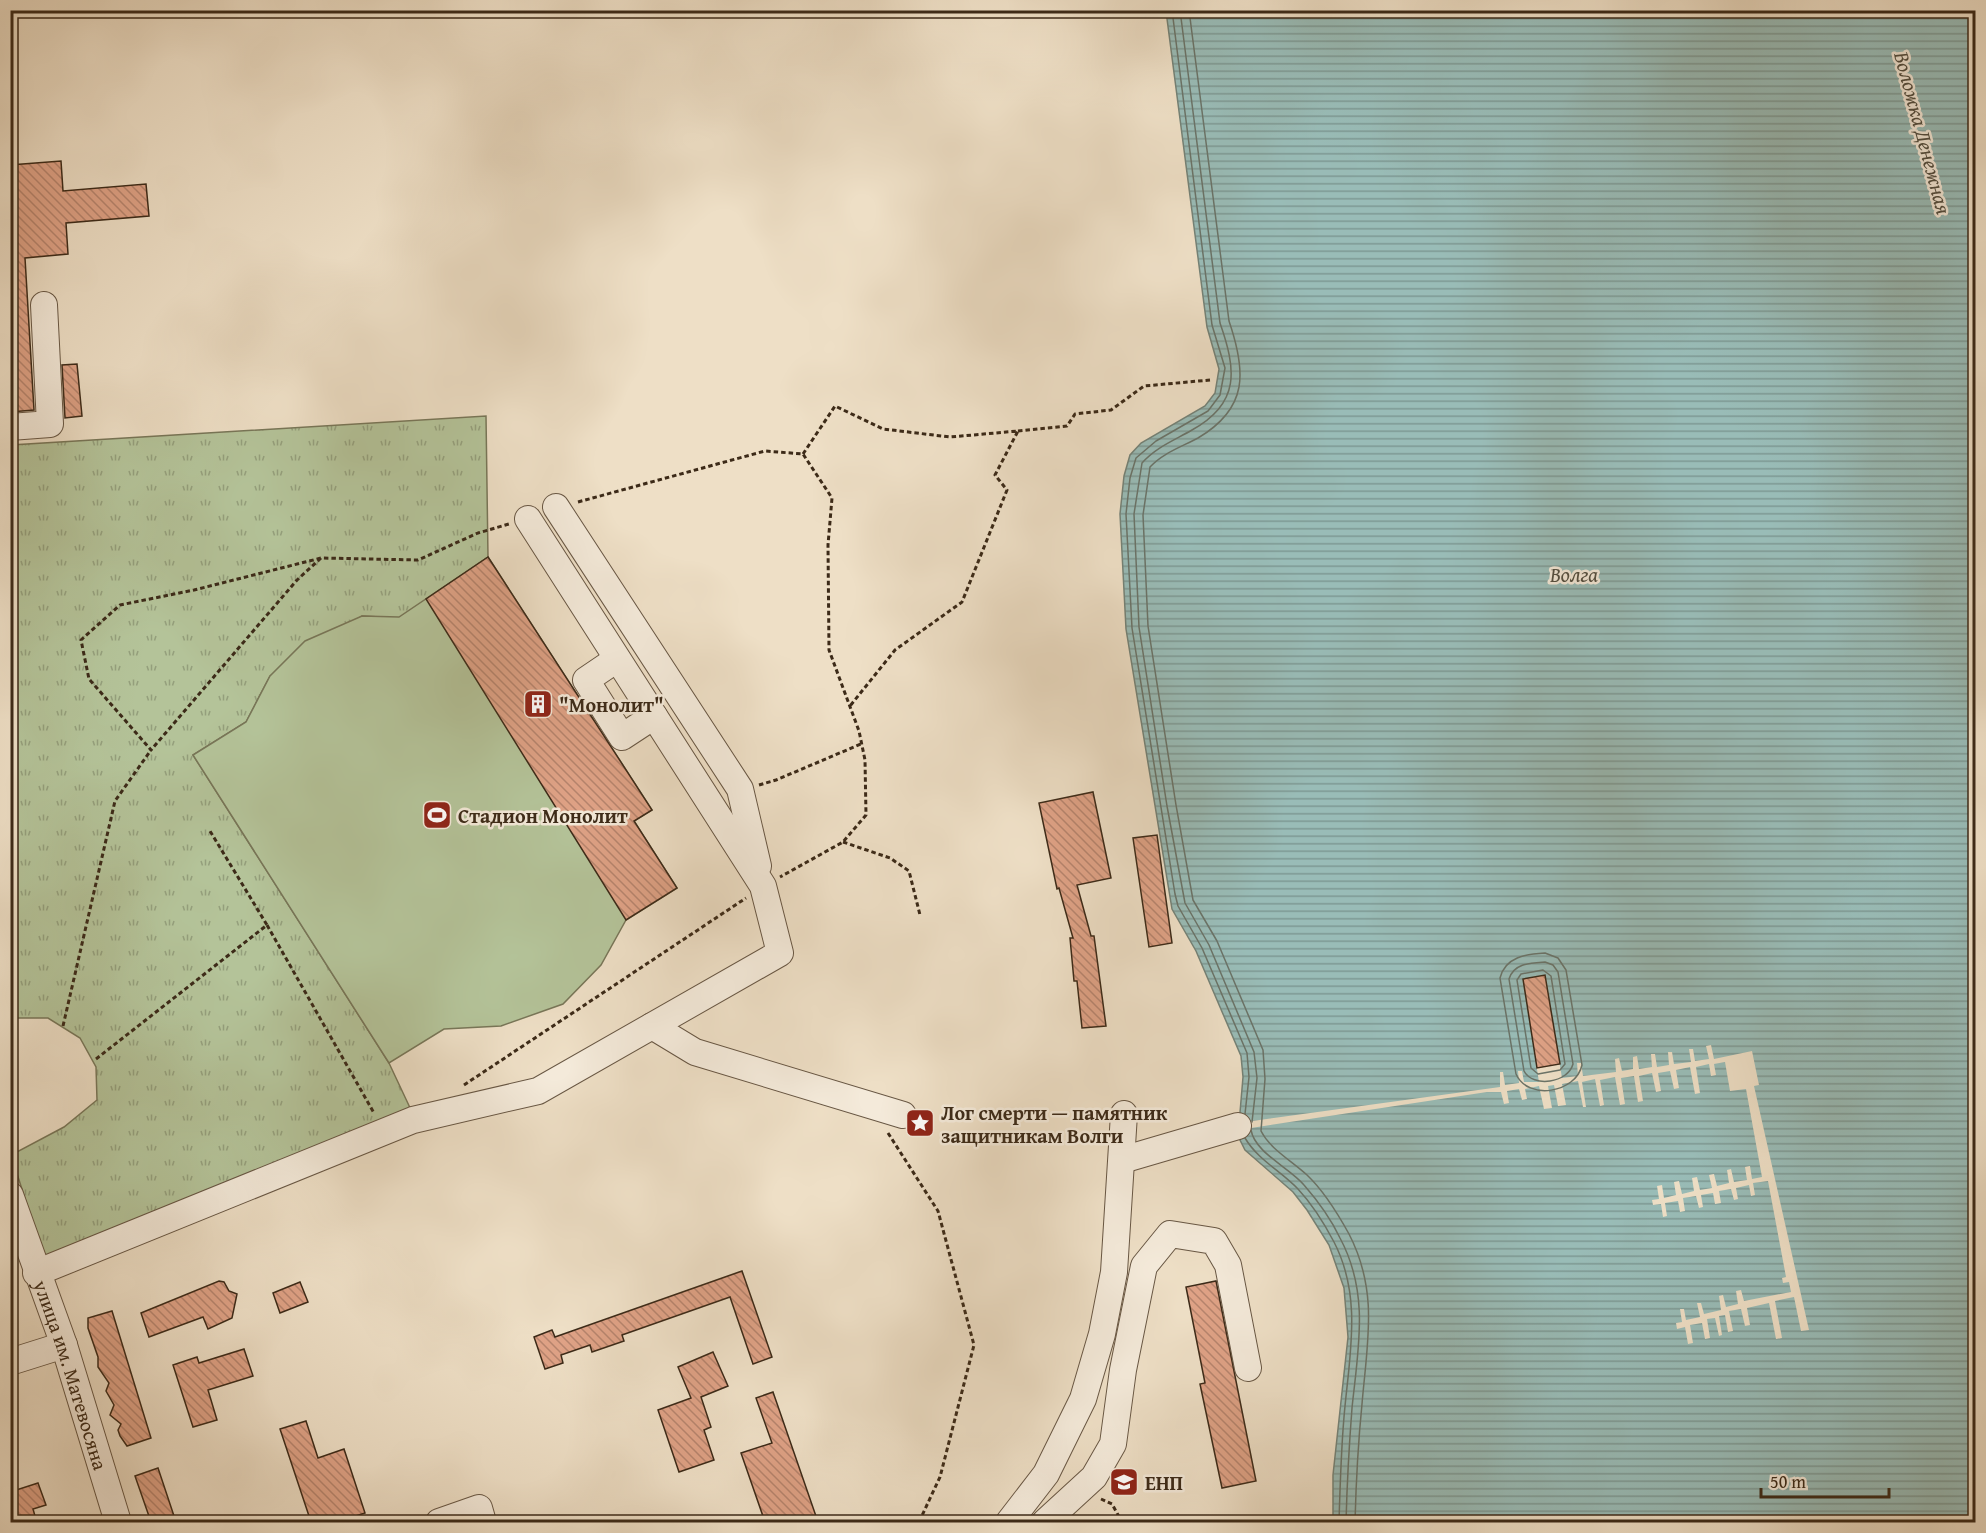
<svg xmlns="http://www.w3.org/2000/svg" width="1986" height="1533" font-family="'Gentium Book Plus',serif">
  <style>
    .grass { fill: url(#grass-tufts); stroke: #787658; stroke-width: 1.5 }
    .green { fill: #b4c399; stroke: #787658; stroke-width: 1.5 }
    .water { fill: url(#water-rules); stroke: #748277; stroke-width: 1.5 }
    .pier { fill: #eedfc6 }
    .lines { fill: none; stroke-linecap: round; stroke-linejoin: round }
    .shore { stroke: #6a7368; stroke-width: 1.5 }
    .building { fill: url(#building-back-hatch); stroke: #3c2a18; stroke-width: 1.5 }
    .minor-casing { stroke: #685744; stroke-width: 28 }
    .path { stroke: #3c2a18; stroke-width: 3; stroke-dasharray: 4.5 3; stroke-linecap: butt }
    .minor { stroke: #f4eada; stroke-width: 26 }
    .labels { text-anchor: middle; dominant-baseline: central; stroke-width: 5; stroke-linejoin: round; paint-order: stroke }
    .poi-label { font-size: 20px; font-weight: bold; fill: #3c2a18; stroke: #f4eada; text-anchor: start }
    .street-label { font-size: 20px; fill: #3c2a18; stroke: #f4eada }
    .water-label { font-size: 21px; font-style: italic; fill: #534e40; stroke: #f4eada }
  </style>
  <defs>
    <pattern id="grass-tufts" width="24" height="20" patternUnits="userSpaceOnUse" patternTransform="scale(1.5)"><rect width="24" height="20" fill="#b4c399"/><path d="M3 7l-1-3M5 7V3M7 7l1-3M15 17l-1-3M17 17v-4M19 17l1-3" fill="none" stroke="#949f7c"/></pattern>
    <pattern id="water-rules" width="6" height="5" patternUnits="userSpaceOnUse" patternTransform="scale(1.5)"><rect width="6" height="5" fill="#99bcb7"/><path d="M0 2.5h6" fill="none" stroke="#7e9994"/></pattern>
    <pattern id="building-back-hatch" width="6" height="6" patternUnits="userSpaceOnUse" patternTransform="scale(1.5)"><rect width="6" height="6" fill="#dfa286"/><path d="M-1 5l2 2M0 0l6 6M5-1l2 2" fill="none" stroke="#b6846d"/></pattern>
  </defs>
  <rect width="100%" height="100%" fill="#eedfc6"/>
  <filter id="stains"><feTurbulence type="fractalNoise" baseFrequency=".00333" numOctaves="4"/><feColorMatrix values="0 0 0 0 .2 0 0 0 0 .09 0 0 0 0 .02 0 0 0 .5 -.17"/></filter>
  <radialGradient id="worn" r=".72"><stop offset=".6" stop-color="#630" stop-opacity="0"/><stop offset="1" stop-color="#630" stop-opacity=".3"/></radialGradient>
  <!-- grass -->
  <path class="grass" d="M486,416L488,557L399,618L362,616L270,676L246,722L193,755L389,1063L412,1112L45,1261L11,1155L64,1127L97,1100L96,1067L80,1038L48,1018H11V445Z"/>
  <!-- green -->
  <path class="green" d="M488,557L652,810L634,821L677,888L626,920L601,965L563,1004L501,1026L444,1029L389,1063L193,755L246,722L270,676L305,641L362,616L399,617Z"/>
  <!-- water -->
  <path class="water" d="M1166,11H1975V1522H1333V1475L1348,1337L1344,1288L1329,1245L1307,1210L1293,1192L1245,1150L1238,1136L1243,1077L1241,1056L1196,951L1172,909L1126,629L1120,514L1124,476L1130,455L1141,443L1205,406L1215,393L1219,369L1207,327Z"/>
  <!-- pier -->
  <path class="pier" d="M1545,975L1562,1078L1578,1076L1577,1063H1581L1583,1076L1616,1072L1615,1059L1619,1058L1622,1071L1633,1069V1057L1637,1056L1639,1069L1652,1067L1651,1054H1655L1657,1067L1669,1065L1668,1052H1672L1674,1064L1691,1062L1689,1049H1693L1695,1061L1709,1059L1706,1046L1711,1045L1714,1059L1752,1051L1759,1085L1754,1086L1809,1330L1801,1331L1794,1297L1775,1301L1782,1338L1776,1339L1769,1303L1747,1308L1750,1325L1745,1326L1741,1309L1729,1311L1733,1331L1728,1332L1725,1315L1719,1316L1722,1335L1719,1336L1715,1318L1707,1319L1710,1338L1705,1339L1702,1323L1690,1325L1693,1343L1688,1344L1685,1327L1677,1329L1676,1323L1682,1322L1680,1309H1684L1686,1320L1700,1317L1697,1303H1701L1704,1314L1721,1310L1719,1296L1723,1295L1726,1307L1738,1304L1736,1291L1741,1290L1744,1301L1791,1292L1789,1282L1783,1283L1782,1278L1786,1277L1768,1181L1753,1183L1755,1195L1751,1196L1749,1185L1736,1188L1738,1199L1734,1200L1731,1189L1719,1191L1721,1203L1715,1204L1713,1193L1701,1195L1703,1207L1699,1208L1696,1196L1683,1198L1685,1211L1680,1212L1678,1201L1665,1203L1667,1216L1663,1217L1661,1204L1653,1205L1652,1200L1659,1199L1657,1186L1662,1185L1664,1198L1676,1195L1674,1182L1679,1181L1682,1194L1694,1191L1692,1178L1697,1177L1700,1190L1712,1188L1709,1175L1714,1174L1717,1186L1729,1183L1727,1170L1731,1169L1734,1182L1747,1180L1745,1167L1750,1166L1752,1179L1762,1177L1746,1089L1730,1091L1725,1062L1714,1064L1716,1075L1711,1076L1709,1064L1696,1067L1700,1093L1695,1094L1690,1067L1676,1070L1679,1088L1674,1089L1670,1071L1658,1073L1661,1091L1656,1092L1652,1073L1639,1076L1643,1101L1638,1102L1634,1076L1621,1078L1625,1104L1620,1105L1615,1077L1600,1080L1604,1105L1600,1106L1595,1079L1582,1082L1586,1107H1583L1578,1081L1562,1084L1566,1105L1558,1106L1554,1085L1548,1086L1552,1108L1544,1109L1539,1086L1525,1089L1527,1099L1522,1100L1519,1089L1507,1091L1509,1103L1504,1104L1501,1092H1487L1238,1130V1123L1500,1087V1072H1503L1505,1085L1519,1083L1518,1071H1522L1524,1082H1539L1523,979Z"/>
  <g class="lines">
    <!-- shore -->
    <g class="shore">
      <path d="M1172,10L1212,325L1225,368L1220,395L1208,411L1156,441L1136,458L1130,478L1126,514L1132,628L1175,894L1178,906L1202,948L1247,1053L1249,1077L1245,1114"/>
      <path d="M1180,10L1220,323C1236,369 1241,403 1192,430C1175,440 1156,447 1142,463L1134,514L1139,627L1167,806L1185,903L1209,945L1254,1052L1257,1078L1252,1122"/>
      <path d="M1189,10L1229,321C1246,371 1249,408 1198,438C1181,447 1163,453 1150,467L1143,515L1148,626L1176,805L1193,900L1217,941L1263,1050L1265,1079L1261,1131C1270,1149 1292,1161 1307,1175C1324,1191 1338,1214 1349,1234C1379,1292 1367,1343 1362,1404C1358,1444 1356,1483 1355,1522"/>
      <path d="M1545,953L1558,958L1566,970L1582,1065C1576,1093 1528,1101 1516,1074L1500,978C1505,957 1526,954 1545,953Z"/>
      <path d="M1545,962L1553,965L1558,972L1573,1064C1568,1083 1533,1088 1524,1071L1509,979C1514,963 1531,963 1545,962Z"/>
      <path d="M1543,970L1551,976L1565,1064L1560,1070L1538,1074L1531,1068L1517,980L1521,974Z"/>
      <path d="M1251,1130C1255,1153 1290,1168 1304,1185C1318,1201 1331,1219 1340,1238C1370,1294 1358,1349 1352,1408C1349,1447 1347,1484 1346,1522"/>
      <path d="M1245,1138C1258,1160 1281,1171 1298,1189C1312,1204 1324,1223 1334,1242C1363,1298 1349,1357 1344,1417C1341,1452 1340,1487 1339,1522"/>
    </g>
  </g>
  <!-- building -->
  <g class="building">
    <path d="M61,161L63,191L146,184L149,216L66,223L68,254L25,258L34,410L10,412V165Z"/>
    <path d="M77,364L82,416L65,418L62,365Z"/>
    <path d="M488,557L652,810L634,821L677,888L626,920L426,599Z"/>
    <path d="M1093,792L1111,878L1077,885L1091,936H1094L1106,1026L1082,1028L1077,981H1074L1070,938H1073L1059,888L1057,889L1039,803Z"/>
    <path d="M1157,835L1172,943L1149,947L1133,838Z"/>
    <path d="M1545,975L1560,1064L1537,1068L1523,979Z"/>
    <path d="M742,1271L772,1357L753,1364L730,1297L622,1335L624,1341L592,1352L590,1345L561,1355L563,1363L545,1369L534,1337L552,1330L555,1337Z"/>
    <path d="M219,1281L224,1282L229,1291L237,1294L232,1318L208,1329L203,1317L149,1337L141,1313Z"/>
    <path d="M1216,1281L1256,1481L1222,1488L1200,1384L1205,1383L1186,1287Z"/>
    <path d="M300,1282L308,1302L280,1313L273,1293Z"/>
    <path d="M112,1311L151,1438L127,1446L120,1436L118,1430L121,1424L110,1415L114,1405L106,1391L109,1383L98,1367V1357L88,1328V1318Z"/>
    <path d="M244,1349L253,1376L208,1390L217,1420L193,1427L173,1365L197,1357L199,1363Z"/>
    <path d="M713,1352L728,1386L701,1397L711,1427L704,1430L714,1460L679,1472L658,1410L691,1398L678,1367Z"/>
    <path d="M773,1392L818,1522H765L741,1453L772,1443L756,1398Z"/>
    <path d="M306,1421L318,1458L344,1449L365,1513L337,1522H311L280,1429Z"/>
    <path d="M158,1468L176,1522H151L135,1476Z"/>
    <path d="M38,1483L46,1505L33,1509L35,1516L10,1522V1492Z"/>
  </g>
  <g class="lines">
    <!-- minor casing -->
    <g class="minor-casing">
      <g id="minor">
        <path d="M10,427L50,424L44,305"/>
        <path d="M556,507L740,789L758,866"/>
        <path d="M617,659L586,680L622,737L654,716"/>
        <path d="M652,1026L695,1052L903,1115"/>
        <path d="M1122,1160L1238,1126"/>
        <path id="s1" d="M10,1195L64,1345L118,1522"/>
        <path d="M36,1273L413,1120L538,1091L780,953L763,886L528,519"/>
        <path d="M10,1362L64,1345"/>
        <path d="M439,1522L479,1508L483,1522"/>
        <path d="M1009,1522L1046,1474L1083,1399L1102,1334L1114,1272L1124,1114"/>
        <path d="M1045,1522L1094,1477L1113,1444L1123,1370L1144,1266L1170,1234L1214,1241L1228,1265L1248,1368"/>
      </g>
    </g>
    <!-- path -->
    <g class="path">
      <path d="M1018,431L1067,426L1075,414L1111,410L1144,386L1210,380"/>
      <path d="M803,454L835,406L883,429L950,437L1018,431L995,475L1007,490L962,602L895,650L850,706"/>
      <path d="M578,502L765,451L803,454L832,498L828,545L829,650L859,731L865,760L866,815L843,842L780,877"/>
      <path d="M321,558L297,580L151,750L89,679L81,640L120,605L194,590L321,558L418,560L478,533L509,524"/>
      <path d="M759,785L776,780L861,744"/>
      <path d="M843,842L890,858L909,871L920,915"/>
      <path d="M267,925L374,1113"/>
      <path d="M63,1026L115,801L151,750"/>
      <path d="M96,1059L267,925L210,831"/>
      <path d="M464,1085L746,898"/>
      <path d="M888,1133L938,1211L974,1345L940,1477L919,1522"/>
      <path d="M1101,1499L1112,1504L1122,1522"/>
    </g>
    <!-- minor -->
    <use href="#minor" class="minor"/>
  </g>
  <!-- icons -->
  <defs>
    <g id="building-square" transform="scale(1.5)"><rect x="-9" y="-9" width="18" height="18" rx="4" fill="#8f2418" stroke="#f4eada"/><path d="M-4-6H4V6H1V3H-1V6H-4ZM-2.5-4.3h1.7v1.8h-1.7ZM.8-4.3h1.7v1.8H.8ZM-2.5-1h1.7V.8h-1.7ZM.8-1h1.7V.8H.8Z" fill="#fff"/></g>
    <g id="stadium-square" transform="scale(1.5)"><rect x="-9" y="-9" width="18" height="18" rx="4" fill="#8f2418" stroke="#f4eada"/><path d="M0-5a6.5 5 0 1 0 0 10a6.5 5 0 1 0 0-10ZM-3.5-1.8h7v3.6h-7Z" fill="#fff"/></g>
    <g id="sight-square" transform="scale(1.5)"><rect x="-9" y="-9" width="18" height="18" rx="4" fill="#8f2418" stroke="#f4eada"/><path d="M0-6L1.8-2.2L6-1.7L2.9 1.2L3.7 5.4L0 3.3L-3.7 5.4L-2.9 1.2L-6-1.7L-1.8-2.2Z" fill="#fff"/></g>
    <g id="school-square" transform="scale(1.5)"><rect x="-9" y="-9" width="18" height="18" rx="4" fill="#8f2418" stroke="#f4eada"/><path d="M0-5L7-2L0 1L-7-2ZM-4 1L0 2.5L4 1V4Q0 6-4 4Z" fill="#fff"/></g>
  </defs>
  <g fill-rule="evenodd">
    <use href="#building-square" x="538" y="704"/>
    <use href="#stadium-square" x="437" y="815"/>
    <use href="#sight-square" x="920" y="1123"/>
    <use href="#school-square" x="1124" y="1482"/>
  </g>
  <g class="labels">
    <!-- poi labels -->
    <g class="poi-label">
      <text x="559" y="704">"Монолит"</text>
      <text x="458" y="815">Стадион Монолит</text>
      <text x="941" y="1112">Лог смерти — памятник<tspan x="941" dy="23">защитникам Волги</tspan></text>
      <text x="1145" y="1482">ЕНП</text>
    </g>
    <!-- street labels -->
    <g class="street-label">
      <text stroke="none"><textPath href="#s1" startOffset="190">улица им. Матевосяна</textPath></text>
    </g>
    <!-- water labels -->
    <g class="water-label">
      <text transform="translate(1923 133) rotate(75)">Воложка Денежная</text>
      <text x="1574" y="574">Волга</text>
    </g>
  </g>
  <!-- margin -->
  <rect width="1986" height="1533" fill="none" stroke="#eedfc6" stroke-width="36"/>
  <rect x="12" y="12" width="1962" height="1509" fill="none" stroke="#3c2a18" stroke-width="3"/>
  <rect x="18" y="18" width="1950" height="1497" fill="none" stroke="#3c2a18" stroke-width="1.5"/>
  <!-- scale -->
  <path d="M1761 1488v9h128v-9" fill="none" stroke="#3c2a18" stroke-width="3"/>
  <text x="1770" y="1488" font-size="18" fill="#3c2a18" stroke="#f4eada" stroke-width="4.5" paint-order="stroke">50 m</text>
  <rect width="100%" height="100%" filter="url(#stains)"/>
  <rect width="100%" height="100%" fill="url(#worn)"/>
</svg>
